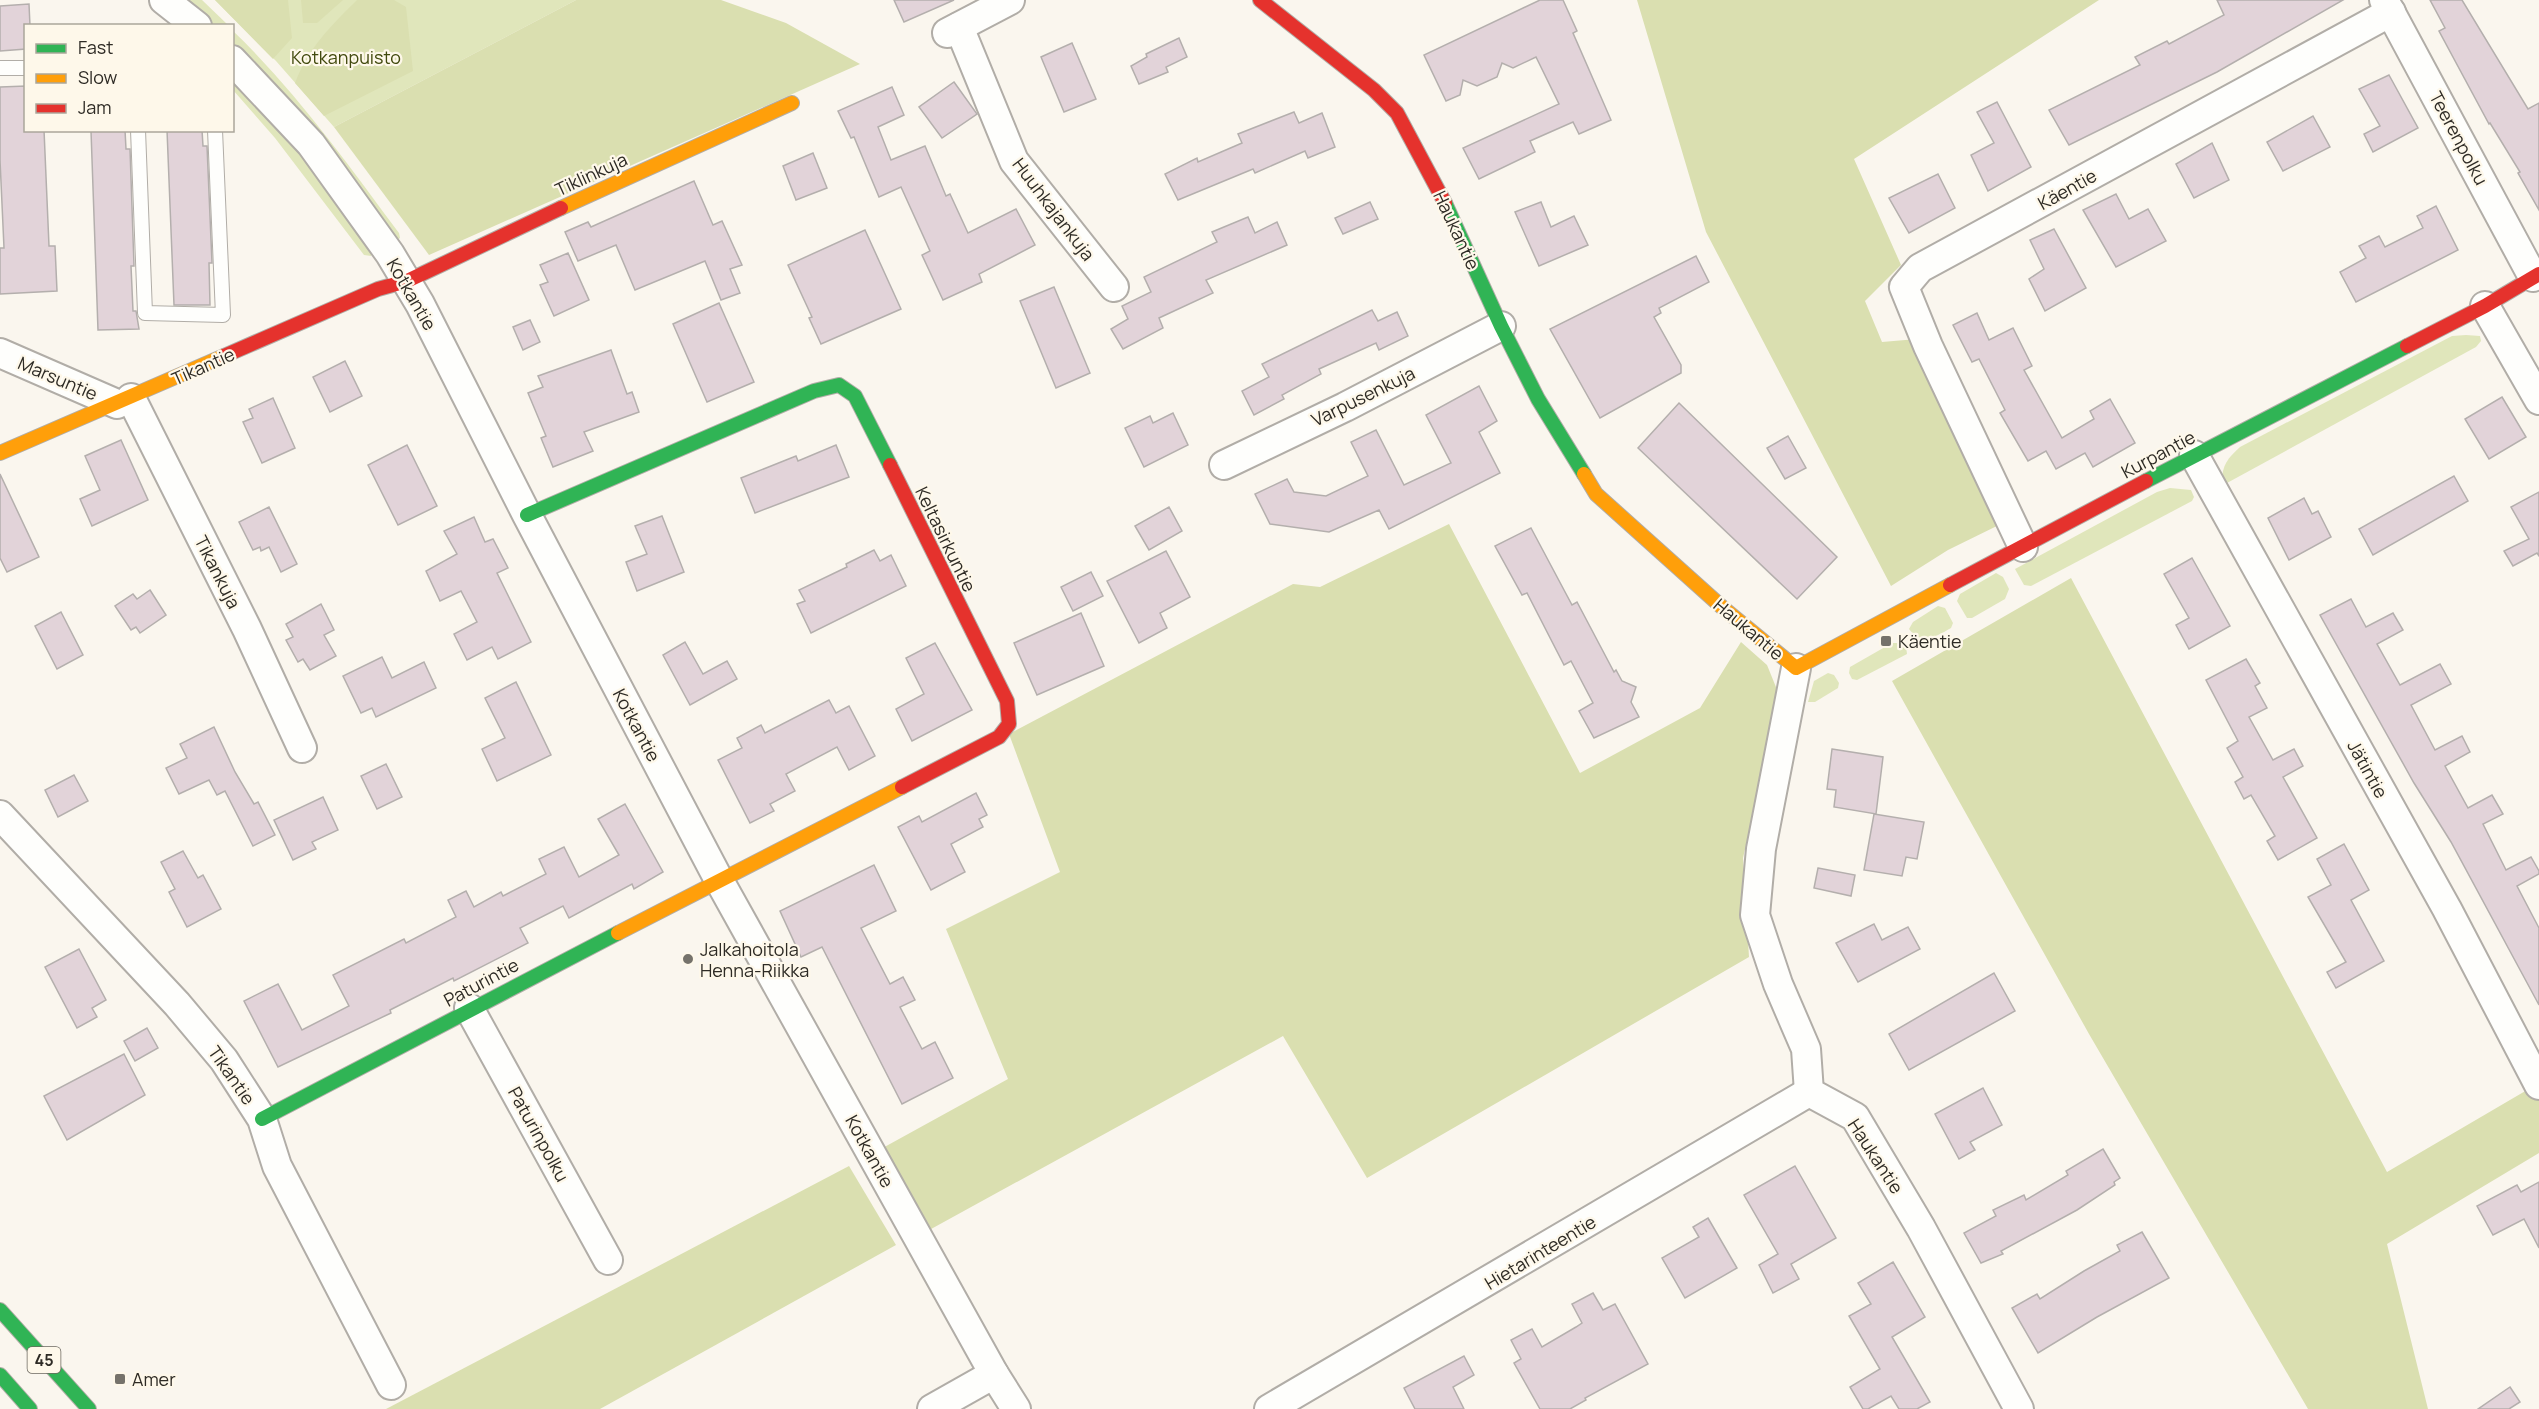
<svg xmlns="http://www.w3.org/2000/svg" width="2539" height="1409" font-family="Manrope,sans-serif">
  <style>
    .green { fill: #e0e6bb }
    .forest { fill: #dadfb0 }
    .building { fill: #e2d3d9; stroke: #b4afad; stroke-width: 1.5 }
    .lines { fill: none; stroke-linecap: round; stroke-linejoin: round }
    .lane-casing { stroke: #b1ada7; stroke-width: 16 }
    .street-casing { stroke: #b1ada7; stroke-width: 32 }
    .fast-casing { stroke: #b1ada7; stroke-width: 16 }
    .slow-casing { stroke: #b1ada7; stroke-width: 16 }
    .jam-casing { stroke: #b1ada7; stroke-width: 16 }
    .lane { stroke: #fefefc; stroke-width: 14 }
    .street { stroke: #fefefc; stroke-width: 28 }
    .fast { stroke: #30b455; stroke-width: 14 }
    .slow { stroke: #ff9f0a; stroke-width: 14 }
    .jam { stroke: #e5322d; stroke-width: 14 }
    .poi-dot { fill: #75726b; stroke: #fef8ea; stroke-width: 2 }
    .labels { text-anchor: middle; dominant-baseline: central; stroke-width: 4.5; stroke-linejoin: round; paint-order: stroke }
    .shield { fill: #fef8ea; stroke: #6c6860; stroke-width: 1.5 }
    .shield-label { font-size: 16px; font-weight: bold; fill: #2e2b25 }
    .park-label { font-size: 18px; fill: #41490d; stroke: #fef8ea }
    .street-label { font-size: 18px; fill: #2e2b25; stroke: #fef8ea }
    .poi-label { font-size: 18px; fill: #2e2b25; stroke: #fef8ea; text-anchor: start }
  </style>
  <rect width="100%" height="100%" fill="#faf6ee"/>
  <!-- green -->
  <g class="green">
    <path d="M185,0H202L228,25H213Z"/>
    <path d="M215,0H576L334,127L276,61Z"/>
    <path d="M232,30C295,90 347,163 399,233L400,238L395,242L245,55L233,44Z"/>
    <path d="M232,76L286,136L363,237L371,252V256L364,255L275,138L233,90Z"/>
    <path d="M2466,335L2480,336L2481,341L2476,347L2227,483L2222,481C2222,465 2228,458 2240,447L2452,336Z"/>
    <path d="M2170,488L2191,490L2194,497L2192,501L2031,586L2024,585L2015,569L2157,492Z"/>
    <path d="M1996,573L2003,577L2009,589L2005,599L1972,618H1967L1957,601L1960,594Z"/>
    <path d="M1938,606L1945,608L1953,623L1951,628C1937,636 1921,646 1909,629L1913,622Z"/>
    <path d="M1892,643H1900L1906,646L1907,654L1857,680L1852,679L1849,673L1850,667Z"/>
    <path d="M1828,673L1834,675L1839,683L1838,688L1815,702H1808L1814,681Z"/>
  </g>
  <!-- forest -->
  <g class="forest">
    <path d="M215,0H288L292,38L273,59Z"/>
    <path d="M301,0H343L317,23H303Z"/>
    <path d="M357,0H394L406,7L413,71L324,116L295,83C309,47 330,27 357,0Z"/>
    <path d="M576,0H721L786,23L860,64L429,255L334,127Z"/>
    <path d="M1637,0H2099L1854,159L1901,265L1865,301L1882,342L1917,339L2005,522L1948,550L1891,586L1706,232Z"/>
    <path d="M1449,524L1580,773L1700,708L1741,642L1767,665L1780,697L1743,858L1749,957L1367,1178L1283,1036L922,1234L879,1150L1008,1079L946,929L1060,872L1009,734L1293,584L1320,587Z"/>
    <path d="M2071,578L2387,1172L2539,1083V1153L2387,1244L2428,1409H2308L2089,1034L1892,681Z"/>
    <path d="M849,1166L896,1245L600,1409H386Z"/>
  </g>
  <!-- building -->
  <g class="building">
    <path d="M894,0H954L904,22Z"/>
    <path d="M1540,0H1563L1577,31L1573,33L1611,120L1579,134L1573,122L1530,141L1535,152L1479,179L1463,148L1559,104L1536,57L1513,68L1502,63L1497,77L1477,86L1463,80L1460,95L1446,101L1424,55Z"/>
    <path d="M2217,0H2343L2217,72L2069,145L2049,110L2140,65L2135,57L2167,41L2169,44L2224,15Z"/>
    <path d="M2430,0H2462L2528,109L2539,103V210L2518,173L2520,172L2490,123L2489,124L2439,31L2445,28Z"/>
    <path d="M29,4L30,26H26V49L0,51V6Z"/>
    <path d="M1179,38L1187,57L1166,67L1168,72L1139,84L1131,66L1147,57L1146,54Z"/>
    <path d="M1072,43L1096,99L1064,112L1041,57Z"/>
    <path d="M2389,75L2418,128L2373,152L2364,134L2380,126L2359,89Z"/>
    <path d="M954,82L977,114L942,138L919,107Z"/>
    <path d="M26,86V130H44L49,246H55L57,291L0,294V248H4L0,160V87Z"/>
    <path d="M892,87L904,115L878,127L891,160L925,146L946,196L950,194L968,233L1016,209L1035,245L979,274L982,282L943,300L922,255L930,251L901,187L879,197L854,137L851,138L838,111Z"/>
    <path d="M1997,102L2031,167L1988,191L1971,155L1994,143L1977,112Z"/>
    <path d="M1294,112L1299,123L1322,113L1335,147L1308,158L1305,151L1255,173L1253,169L1178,200L1165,174L1197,158L1198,162L1242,143L1238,134Z"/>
    <path d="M2313,116L2330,147L2283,171L2267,142Z"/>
    <path d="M125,130L126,149H130L134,266H131L133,311H136L139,329L98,330L91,131Z"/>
    <path d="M167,130H202L203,146H207L212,263H209L210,305H174Z"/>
    <path d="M2212,143L2229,180L2194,198L2176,164Z"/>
    <path d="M813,153L827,188L796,200L783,166Z"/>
    <path d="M1938,174L1955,208L1909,233L1889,198Z"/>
    <path d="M694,181L713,225L722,221L742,265L730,269L740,293L721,300L705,261L635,290L616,245L578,261L565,232L588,222L591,227Z"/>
    <path d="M2116,194L2129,219L2148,209L2166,241L2116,267L2083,210Z"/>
    <path d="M1370,202L1378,219L1343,234L1335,218Z"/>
    <path d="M1541,202L1551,227L1574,216L1588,245L1539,266L1515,212Z"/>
    <path d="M2436,206L2458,250L2356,302L2340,272L2366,258L2359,246L2379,236L2385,247L2423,228L2417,216Z"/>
    <path d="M1248,217L1255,233L1277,222L1287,245L1206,280L1213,293L1159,318L1163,328L1123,349L1111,329L1128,319L1122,306L1151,292L1144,277L1217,242L1212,232Z"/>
    <path d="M2054,229L2086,288L2045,311L2029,279L2044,269L2030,240Z"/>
    <path d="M865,230L901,309L821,344L809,318L812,317L788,265Z"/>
    <path d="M568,253L589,300L554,316L540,285L548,282L540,265Z"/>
    <path d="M1696,256L1709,282L1659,308L1661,313L1654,317L1681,365V373L1600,418L1550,329Z"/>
    <path d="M1054,287L1090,373L1056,388L1020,301Z"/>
    <path d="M719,303L754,382L707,402L673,324Z"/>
    <path d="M1372,310L1378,321L1397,312L1408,336L1379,350L1376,343L1319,369L1321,374L1282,395L1284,399L1254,415L1242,391L1269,377L1262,364Z"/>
    <path d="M1977,313L1989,340L2013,328L2032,366L2024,370L2062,438L2094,419L2090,411L2110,399L2135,443L2093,467L2085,453L2056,469L2046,451L2028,461L2000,413L2005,410L1979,359L1972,362L1953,325Z"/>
    <path d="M530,320L540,342L523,350L513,327Z"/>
    <path d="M611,350L627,394L632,392L639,412L584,432L593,451L553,467L541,438L546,436L528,393L543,387L538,376Z"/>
    <path d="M345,361L362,396L330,412L313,377Z"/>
    <path d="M1479,386L1497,421L1479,432L1500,473L1389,529L1379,510L1329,532L1270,524L1255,494L1287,479L1294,492L1326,496L1368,476L1351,442L1376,430L1404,485L1451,463L1426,415Z"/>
    <path d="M2502,397L2526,437L2489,459L2465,419Z"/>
    <path d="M273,398L295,448L262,463L243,422L253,418L249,409Z"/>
    <path d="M1679,403L1837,557L1797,599L1638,448Z"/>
    <path d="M1173,413L1188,445L1144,467L1125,428L1150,416L1153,423Z"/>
    <path d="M1788,436L1806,468L1785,479L1767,448Z"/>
    <path d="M121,440L148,500L92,526L80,499L100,490L85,456Z"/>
    <path d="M407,445L437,506L398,525L368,465Z"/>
    <path d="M836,445L849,477L755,513L741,478L796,456L798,461Z"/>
    <path d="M0,474L39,557L7,572L0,558Z"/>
    <path d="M2454,476L2468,501L2373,555L2359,529Z"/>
    <path d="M2539,492V556L2537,553L2513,566L2504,551L2529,539L2511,507Z"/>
    <path d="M2304,498L2312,514L2318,511L2331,537L2289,560L2268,518Z"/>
    <path d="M269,507L297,564L281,572L269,547L261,551L260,547L253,550L239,522Z"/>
    <path d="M1169,507L1182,531L1149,550L1135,526Z"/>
    <path d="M662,516L684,572L637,591L626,562L647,554L635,526Z"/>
    <path d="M474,517L485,542L493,539L508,568L497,573L531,642L498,659L492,647L467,660L454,634L477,622L461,591L440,601L426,571L457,554L444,531Z"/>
    <path d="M1531,528L1572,605L1577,602L1614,672L1616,670L1622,681L1636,687L1631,702L1639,717L1594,738L1579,711L1593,703L1571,661L1564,665L1527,593L1522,595L1495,546Z"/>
    <path d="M874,550L880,561L891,555L906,586L811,633L797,604L805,601L799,590L847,567L846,564Z"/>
    <path d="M1166,551L1190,597L1160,613L1167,628L1139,643L1107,581Z"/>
    <path d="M2192,558L2230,626L2189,649L2176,625L2189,618L2164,574Z"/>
    <path d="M1091,572L1103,596L1073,611L1061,587Z"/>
    <path d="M150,590L166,615L140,633L136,627L131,630L115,606L133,594L137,599Z"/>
    <path d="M2351,599L2366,627L2393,613L2403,630L2377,644L2400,685L2440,664L2451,684L2411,705L2435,750L2462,736L2470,752L2445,766L2468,808L2492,795L2503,814L2483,824L2506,870L2531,857L2539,871V874L2517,886L2539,928V1005L2451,842L2414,783L2320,615Z"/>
    <path d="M321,604L334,630L324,635L336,656L310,670L303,659L298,662L286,640L293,637L286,624Z"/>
    <path d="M61,612L83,655L57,669L35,626Z"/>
    <path d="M1081,613L1104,666L1037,695L1014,643Z"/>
    <path d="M685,642L703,674L727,661L737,679L690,705L663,655Z"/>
    <path d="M935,643L972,710L912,741L896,709L924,694L906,658Z"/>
    <path d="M382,657L392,678L424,662L436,688L376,717L372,708L361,713L343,676Z"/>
    <path d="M2246,659L2260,683L2255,686L2267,708L2249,717L2273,760L2294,749L2303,766L2283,777L2317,838L2278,860L2267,841L2275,836L2251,795L2244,799L2235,782L2243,777L2227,748L2238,741L2206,680Z"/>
    <path d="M516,682L551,755L497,781L482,749L505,738L485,698Z"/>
    <path d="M829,700L836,713L849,706L875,756L849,770L837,747L786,774L795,791L770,804L774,811L750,823L718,760L742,748L737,738L761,725L765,733Z"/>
    <path d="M214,727L235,772L254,804L258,802L275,835L253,846L225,791L217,795L209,780L179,794L166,768L187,758L180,744Z"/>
    <path d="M1832,749L1883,757L1876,814L1834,807L1836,790L1827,789Z"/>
    <path d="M386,764L402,797L377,809L361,776Z"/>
    <path d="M74,775L88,801L58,817L45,790Z"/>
    <path d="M976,793L987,815L979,819L983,827L951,844L965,872L931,890L898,827L919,816L922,822Z"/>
    <path d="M323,797L338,830L312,842L316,849L293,860L274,820Z"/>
    <path d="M625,804L663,872L634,889L632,884L569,918L563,906L520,928L528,943L454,981L453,978L390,1010L391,1013L278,1067L244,1001L278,984L302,1030L349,1006L333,975L404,939L406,943L456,917L448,900L466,891L474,907L501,892L503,896L546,874L539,859L564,847L579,877L619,855L598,819Z"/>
    <path d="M1874,814L1924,822L1917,859L1906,857L1902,876L1864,870Z"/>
    <path d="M2344,844L2369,890L2351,900L2384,961L2336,988L2327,972L2346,962L2308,897L2331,885L2317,859Z"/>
    <path d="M183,851L198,878L203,875L221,909L187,927L169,892L175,889L161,862Z"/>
    <path d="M874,865L896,911L861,928L890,984L903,977L915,1000L900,1007L922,1049L935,1042L953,1078L902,1104L822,947L801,957L780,911Z"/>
    <path d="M1818,868L1855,875L1851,896L1814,888Z"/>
    <path d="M1874,924L1882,940L1908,927L1920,949L1858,982L1836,943Z"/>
    <path d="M79,949L106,1000L92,1008L97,1017L77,1028L45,967Z"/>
    <path d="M1994,973L2015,1011L1909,1070L1889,1034Z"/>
    <path d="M147,1028L158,1048L135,1061L124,1041Z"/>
    <path d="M124,1054L145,1095L67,1140L44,1096Z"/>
    <path d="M1983,1088L2002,1125L1970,1142L1975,1150L1959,1159L1935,1114Z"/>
    <path d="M2103,1149L2120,1178L2114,1182L2115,1185L2077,1210L2001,1251L2003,1254L1981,1263L1964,1233L1996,1216L1993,1210L2024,1195L2026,1200L2068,1175L2066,1171Z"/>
    <path d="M1795,1166L1836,1238L1791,1264L1799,1279L1773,1293L1759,1265L1778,1254L1744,1195Z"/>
    <path d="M2539,1182V1248L2524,1219L2493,1235L2477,1206L2517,1185L2521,1192Z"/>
    <path d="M1708,1218L1737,1268L1685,1298L1662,1258L1699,1237L1693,1227Z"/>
    <path d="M2142,1232L2169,1278L2097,1317L2038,1353L2012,1308L2037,1294L2040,1299L2084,1271L2120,1251L2117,1245Z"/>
    <path d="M1893,1262L1925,1317L1892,1337L1930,1402L1917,1409H1899L1891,1396L1868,1409H1863L1850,1387L1880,1369L1849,1316L1871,1304L1858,1283Z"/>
    <path d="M1593,1293L1603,1310L1615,1304L1648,1364L1585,1398L1586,1400L1570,1409H1540L1514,1363L1521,1359L1511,1340L1532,1329L1542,1347L1576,1327L1582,1323L1572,1304Z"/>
    <path d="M1464,1356L1474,1375L1453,1387L1464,1409H1415L1404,1388Z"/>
    <path d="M2510,1387L2520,1402L2509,1409H2478Z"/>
  </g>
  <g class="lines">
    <!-- lane casing -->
    <g class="lane-casing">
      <g id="lane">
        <path d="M0,68H26"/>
        <path d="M138,130L145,313L223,315L215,130"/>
      </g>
    </g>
    <!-- street casing -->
    <g class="street-casing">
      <g id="street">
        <path d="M164,0L197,26"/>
        <path d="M2384,0L2533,277"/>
        <path d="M959,27L1014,161L1114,287"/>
        <path d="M947,33L1010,0"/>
        <path d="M232,60L311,144L390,254L420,304L527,515L720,882L994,1374L1016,1409"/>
        <path d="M2485,306L2539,400"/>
        <path d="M0,353L117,404"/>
        <path d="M131,398L247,629L302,748"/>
        <path d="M2194,455L2447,909L2539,1085"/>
        <path d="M1224,465L1345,407L1501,326"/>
        <path d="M2023,547L1928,346L1904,287L1920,268L2391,12"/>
        <path d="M1796,668L1761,849L1755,915L1778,984L1806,1049L1809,1092L1855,1117L1921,1228L2019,1409"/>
        <path d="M0,815L177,1004L224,1060L262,1119L277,1166L391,1385"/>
        <path d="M469,1008L608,1260"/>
        <path d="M932,1409L994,1374"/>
        <path d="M1269,1409L1809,1092"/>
      </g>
    </g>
    <!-- fast casing -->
    <g class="fast-casing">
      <g id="fast">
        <path d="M1445,203L1501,326L1538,399L1584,474"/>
        <path d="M2146,481L2407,346"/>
        <path d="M527,515L814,391L839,385L855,396L890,465"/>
        <path d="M262,1119L618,933"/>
        <path d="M0,1310L89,1409"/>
        <path d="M0,1375L30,1409"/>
      </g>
    </g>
    <!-- slow casing -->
    <g class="slow-casing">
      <g id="slow">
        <path d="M561,208L792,103"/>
        <path d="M0,453L224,356"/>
        <path d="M1584,474L1596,494L1723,608L1796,668L1950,585"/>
        <path d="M618,933L902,787"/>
      </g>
    </g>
    <!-- jam casing -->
    <g class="jam-casing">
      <g id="jam">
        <path d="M1260,0L1374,90L1397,113L1445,203"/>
        <path d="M2407,346L2485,306L2539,274"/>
        <path d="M224,356L378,289L407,281L561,208"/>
        <path d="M890,465L1007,701L1009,724L999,737L902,787"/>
        <path d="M1950,585L2146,481"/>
      </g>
    </g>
    <!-- lane -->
    <use href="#lane" class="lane"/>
    <!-- street -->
    <use href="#street" class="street"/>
    <!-- fast -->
    <use href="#fast" class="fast"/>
    <!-- slow -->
    <use href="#slow" class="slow"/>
    <!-- jam -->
    <use href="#jam" class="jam"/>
  </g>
  <!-- markers -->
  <g class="poi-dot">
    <rect x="1880" y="635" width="12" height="12" rx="3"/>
    <circle cx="688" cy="959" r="6"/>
    <rect x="114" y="1373" width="12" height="12" rx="3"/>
  </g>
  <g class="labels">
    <!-- shield labels -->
    <rect class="shield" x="27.5" y="1347" width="33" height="26" rx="4.5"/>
    <g class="shield-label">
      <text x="44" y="1360">45</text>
    </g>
    <!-- park labels -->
    <g class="park-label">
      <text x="346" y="57">Kotkanpuisto</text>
    </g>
    <!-- street labels -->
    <g class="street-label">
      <text transform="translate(2459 138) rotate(62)">Teerenpolku</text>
      <text transform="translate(591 174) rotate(-25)">Tiklinkuja</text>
      <text transform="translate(2067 189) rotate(-29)">Käentie</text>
      <text transform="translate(1054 209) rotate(53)">Huuhkajankuja</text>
      <text transform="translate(1457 230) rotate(65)">Haukantie</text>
      <text transform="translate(412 294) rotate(60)">Kotkantie</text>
      <text transform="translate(203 366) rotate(-24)">Tikantie</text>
      <text transform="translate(58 378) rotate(23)">Marsuntie</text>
      <text transform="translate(1363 396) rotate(-26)">Varpusenkuja</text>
      <text transform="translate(2158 454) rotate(-28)">Kurpantie</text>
      <text transform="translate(946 539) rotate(64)">Keltasirkuntie</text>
      <text transform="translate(218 572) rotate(63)">Tikankuja</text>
      <text transform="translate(1749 629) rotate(40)">Haukantie</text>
      <text transform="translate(637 725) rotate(62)">Kotkantie</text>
      <text transform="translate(2368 769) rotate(61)">Jätintie</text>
      <text transform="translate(481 982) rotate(-28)">Paturintie</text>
      <text transform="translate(232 1075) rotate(55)">Tikantie</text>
      <text transform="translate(539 1134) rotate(61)">Paturinpolku</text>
      <text transform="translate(870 1151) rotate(61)">Kotkantie</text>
      <text transform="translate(1876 1156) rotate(57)">Haukantie</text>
      <text transform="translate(1540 1252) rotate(-31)">Hietarinteentie</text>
    </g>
    <!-- poi labels -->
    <g class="poi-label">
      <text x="1898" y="641">Käentie</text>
      <text x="700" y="949">Jalkahoitola<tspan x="700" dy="21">Henna-Riikka</tspan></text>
      <text x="132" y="1379">Amer</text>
    </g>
  </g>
  <!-- legend -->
  <rect x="24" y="24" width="210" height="108" fill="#fef8ea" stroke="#aba69b" stroke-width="1.5"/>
  <rect x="36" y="44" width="30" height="9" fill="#30b455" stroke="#aba69b" stroke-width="1.5"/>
  <text x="78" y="54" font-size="18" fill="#2e2b25">Fast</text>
  <rect x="36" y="74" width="30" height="9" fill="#ff9f0a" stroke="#aba69b" stroke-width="1.5"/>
  <text x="78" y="84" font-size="18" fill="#2e2b25">Slow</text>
  <rect x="36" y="104" width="30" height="9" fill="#e5322d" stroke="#aba69b" stroke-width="1.5"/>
  <text x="78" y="114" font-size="18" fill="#2e2b25">Jam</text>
</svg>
